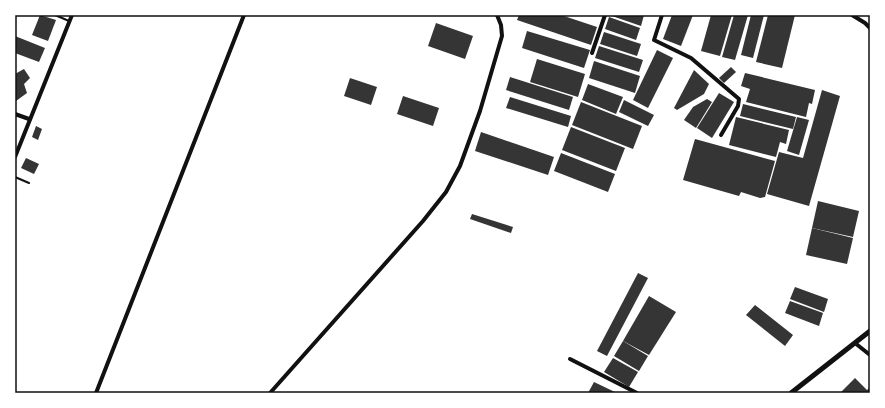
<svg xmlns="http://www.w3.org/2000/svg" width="885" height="408" font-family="'Space Grotesk',sans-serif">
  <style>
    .building { fill: #353535 }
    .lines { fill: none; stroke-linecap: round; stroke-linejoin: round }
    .service { stroke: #111; stroke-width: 2 }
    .minor { stroke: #111; stroke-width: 4 }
    .tertiary { stroke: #111; stroke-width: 5 }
    .neatline { fill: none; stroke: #111; stroke-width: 1.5 }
  </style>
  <rect width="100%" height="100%" fill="#fff"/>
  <!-- building -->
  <g class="building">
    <path d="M40,15L56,20L48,41L32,35Z"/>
    <path d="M519,15H561L597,27L591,45L517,20Z"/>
    <path d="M609,15H644L641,26Z"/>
    <path d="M672,15H693L681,46L663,39Z"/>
    <path d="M711,15H732L720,56L701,51Z"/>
    <path d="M734,15H748L735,60L722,57Z"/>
    <path d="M751,15H764L753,58L741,55Z"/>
    <path d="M768,15H795L782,68L756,62Z"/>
    <path d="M609,17L640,28L636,40L605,29Z"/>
    <path d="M436,23L473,36L465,59L428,46Z"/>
    <path d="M527,31L590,50L584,68L522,48Z"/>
    <path d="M604,32L641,44L637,56L600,44Z"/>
    <path d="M15,36L45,48L39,62L15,53Z"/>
    <path d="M599,46L643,60L639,72L595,58Z"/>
    <path d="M657,50L673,58L648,108L633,100Z"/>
    <path d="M537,59L585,74L578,97L530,82Z"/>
    <path d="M594,61L640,76L635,93L589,78Z"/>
    <path d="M731,67L736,72L724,83L719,78Z"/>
    <path d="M24,69L30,78L24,84L27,93L16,101L15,74Z"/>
    <path d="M694,70L709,84L704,94L677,110L674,108Z"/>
    <path d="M745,73L815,90L812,104L809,103L806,117L746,102L750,89L741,86Z"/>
    <path d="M510,77L573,97L569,110L506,90Z"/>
    <path d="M350,78L377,87L371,105L344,96Z"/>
    <path d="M588,84L623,97L616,114L582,100Z"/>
    <path d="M822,90L840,96L809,206L767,194L779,152L803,158Z"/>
    <path d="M719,93L734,102L712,138L697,128Z"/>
    <path d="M403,96L439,108L433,126L397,114Z"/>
    <path d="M510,97L571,116L568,127L506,108Z"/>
    <path d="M707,99L712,102L696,128L684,120L693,107Z"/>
    <path d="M624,100L654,115L648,126L619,112Z"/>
    <path d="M581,102L642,126L633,149L572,125Z"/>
    <path d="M743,104L796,117L793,129L740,116Z"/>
    <path d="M736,117L789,130L786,144L780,142L776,157L729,145Z"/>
    <path d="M797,117L809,120L799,155L787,151Z"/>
    <path d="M36,126L42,129L38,140L32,137Z"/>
    <path d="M571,127L625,148L616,171L562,150Z"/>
    <path d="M481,132L554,157L548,175L475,151Z"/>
    <path d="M695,139L775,161L765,197L760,198L741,192L739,196L683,180Z"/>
    <path d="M561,153L615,174L608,192L554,171Z"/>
    <path d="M26,158L39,164L34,174L21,168Z"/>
    <path d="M818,201L859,211L853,237L812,228Z"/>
    <path d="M472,214L513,227L511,233L470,219Z"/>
    <path d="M812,228L853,238L847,264L806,255Z"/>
    <path d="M638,273L648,278L607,356L597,351Z"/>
    <path d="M795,287L828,299L824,312L790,299Z"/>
    <path d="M649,296L676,312L649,355L623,341Z"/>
    <path d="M790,301L823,313L819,326L785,313Z"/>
    <path d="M755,305L793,335L785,346L746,315Z"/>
    <path d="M623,341L648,356L639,371L614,356Z"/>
    <path d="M613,358L638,372L629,387L604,372Z"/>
    <path d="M855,378L867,390L870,387V393H840Z"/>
    <path d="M594,382L617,393H588Z"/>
  </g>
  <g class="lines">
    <!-- service -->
    <g class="service">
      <path d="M55,15L69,21"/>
      <path d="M15,177L29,183"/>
    </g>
    <!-- minor -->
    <g class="minor">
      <path d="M662,15L654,40L691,58L739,99L738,106L721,135"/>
      <path d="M852,15L865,23L870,28"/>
      <path d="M592,53L605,15"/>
      <path d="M15,114L29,119"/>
      <path d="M15,157L72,15"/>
      <path d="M855,343L870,355"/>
      <path d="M570,359L637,393"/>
      <path d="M96,393L244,15"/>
      <path d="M270,393L423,221L446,192L460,166L480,111L502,36L501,25L497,15"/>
    </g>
    <!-- tertiary -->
    <path class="tertiary" d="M791,393L870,331"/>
  </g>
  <!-- border -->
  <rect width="885" height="408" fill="none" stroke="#ffffff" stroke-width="32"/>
  <rect x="16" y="16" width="853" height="376" class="neatline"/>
</svg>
